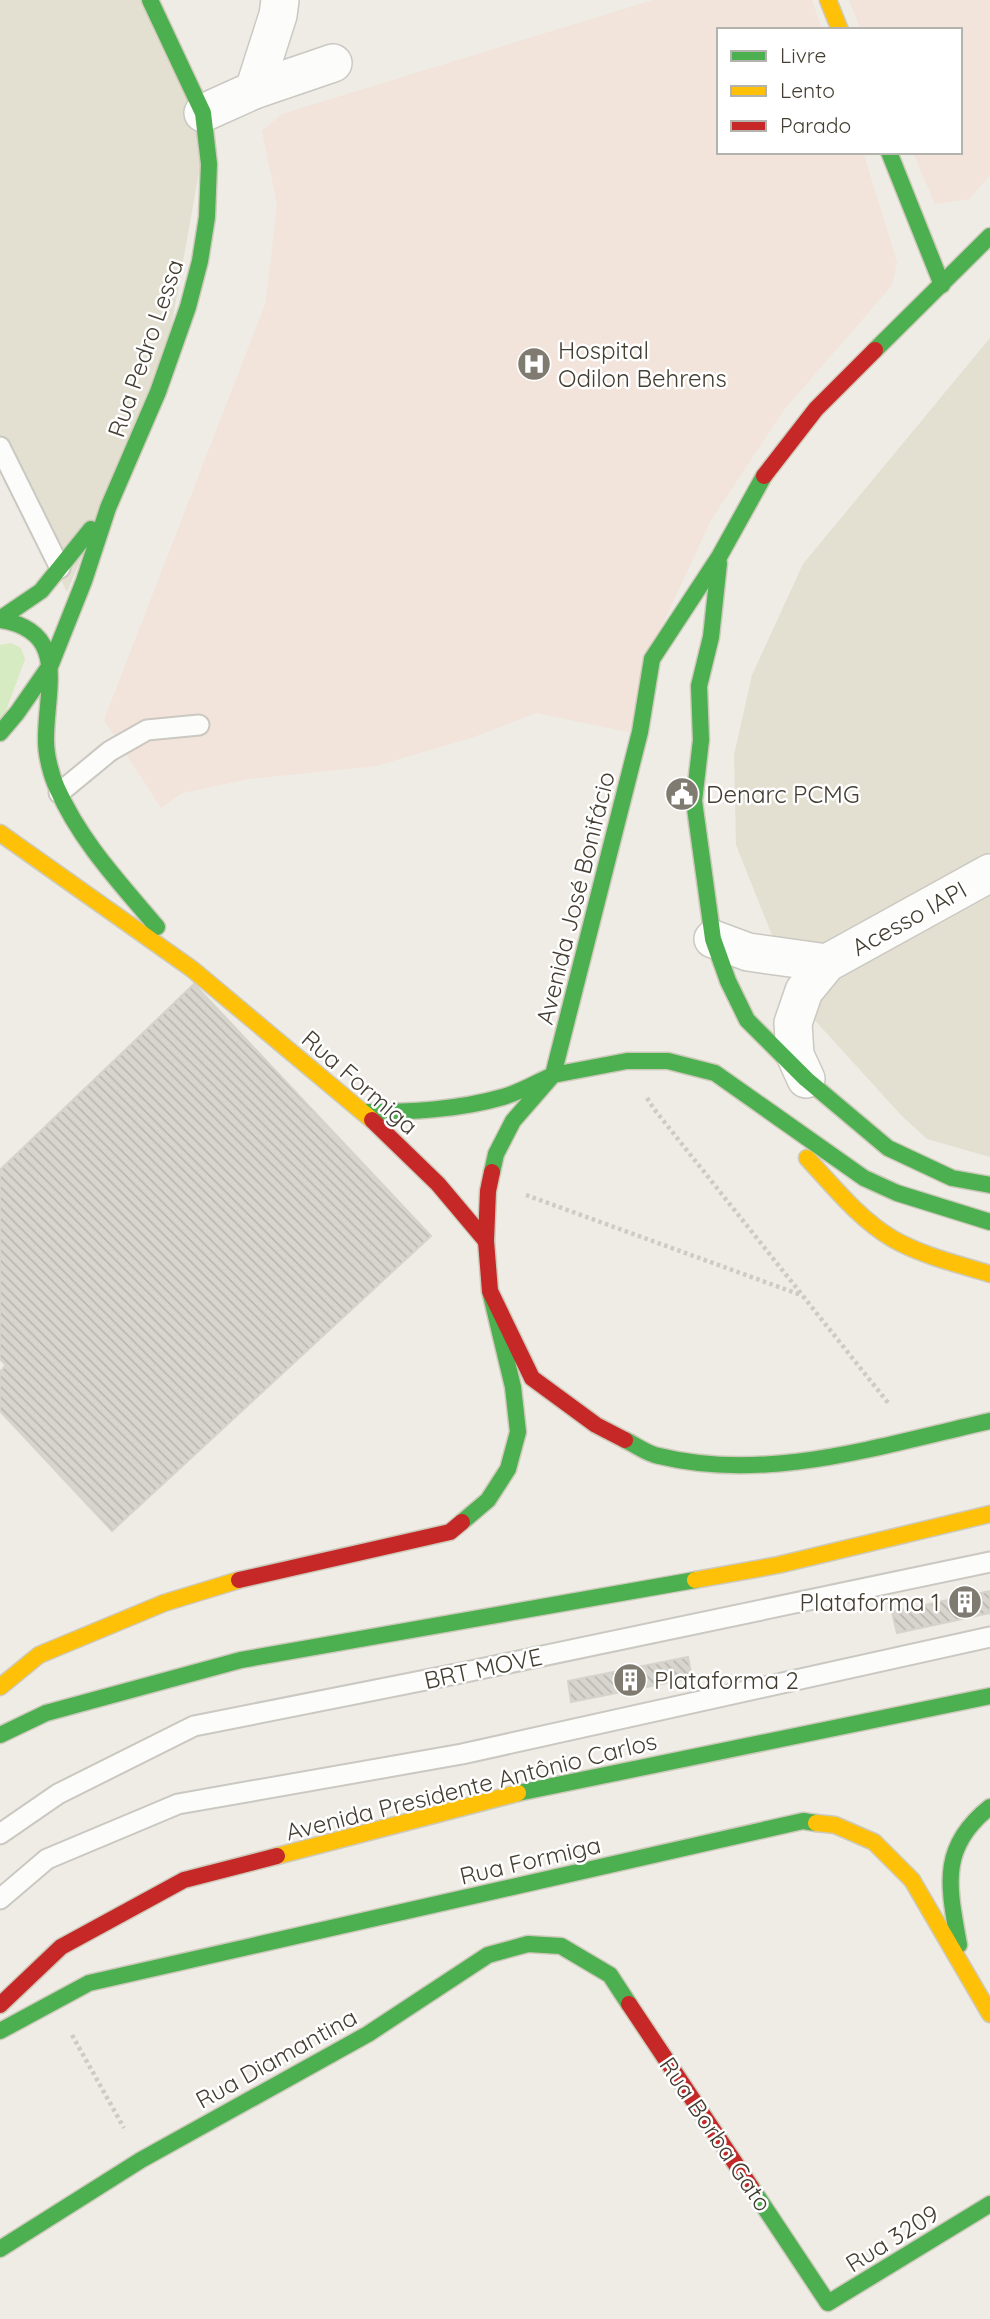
<svg xmlns="http://www.w3.org/2000/svg" width="990" height="2319" font-family="Quicksand,sans-serif">
  <style>
    .residential { fill: #e3dfd1 }
    .medical { fill: #f2e3db }
    .park { fill: #d7ebc2 }
    .building { fill: url(#building-back-hatch); stroke: #d6d3cb; stroke-width: 2 }
    .lines { fill: none; stroke-linecap: round; stroke-linejoin: round }
    .lane-casing { stroke: #cac8c1; stroke-width: 23 }
    .street-casing { stroke: #cac8c1; stroke-width: 40 }
    .fast-casing { stroke: #cecabb; stroke-width: 19 }
    .slow-casing { stroke: #cecabb; stroke-width: 19 }
    .jam-casing { stroke: #cecabb; stroke-width: 19 }
    .path { stroke: #cccbc5; stroke-width: 4.5; stroke-dasharray: 3.5 3.5; stroke-linecap: butt }
    .lane { stroke: #fcfcfb; stroke-width: 19 }
    .street { stroke: #fcfcfb; stroke-width: 37 }
    .fast { stroke: #4caf50; stroke-width: 16 }
    .slow { stroke: #ffc107; stroke-width: 16 }
    .jam { stroke: #c62828; stroke-width: 16 }
    .labels { text-anchor: middle; dominant-baseline: central; stroke-width: 5; stroke-linejoin: round; paint-order: stroke }
    .street-label { font-size: 24px; fill: #433e31; stroke: #fff }
    .poi-label { font-size: 24px; fill: #433e31; stroke: #fff; text-anchor: start }
  </style>
  <defs>
    <pattern id="building-back-hatch" width="6" height="6" patternUnits="userSpaceOnUse" patternTransform="scale(1.75)"><rect width="6" height="6" fill="#d7d5cd"/><path d="M-1 5l2 2M0 0l6 6M5-1l2 2" fill="none" stroke="#bab8b0"/></pattern>
  </defs>
  <rect width="100%" height="100%" fill="#eeece5"/>
  <!-- residential -->
  <g class="residential">
    <path d="M0,0H149L207,128L166,356L67,592L0,456Z"/>
    <path d="M990,338V1157L927,1139L901,1115L799,1003L736,845L734,755L752,675L803,564Z"/>
  </g>
  <!-- medical -->
  <g class="medical">
    <path d="M653,0H812L822,30H719V152H863L897,262L892,285L784,410L711,520L658,634L629,732L536,713L471,738L376,766L249,779L182,793L161,808L104,720L266,302L277,204L262,131L282,114Z"/>
    <path d="M849,0H990V175L969,199L935,204L913,152H960V30H861Z"/>
  </g>
  <!-- park -->
  <path class="park" d="M11,643L21,648L25,659L6,711L0,718V645Z"/>
  <!-- building -->
  <g class="building">
    <path d="M194,984L431,1236L112,1531L0,1411V1372L6,1365L0,1359V1170Z"/>
    <path d="M990,1591V1613L897,1633L892,1612Z"/>
    <path d="M688,1657L692,1678L571,1702L568,1681Z"/>
  </g>
  <g class="lines">
    <!-- lane casing -->
    <g class="lane-casing">
      <g id="lane">
        <path d="M0,447L60,568"/>
        <path d="M59,793L110,751L147,730L199,725"/>
        <path d="M0,1834L58,1794L194,1726L461,1673L990,1562"/>
        <path d="M0,1899L47,1859L178,1804L462,1754L990,1637"/>
      </g>
    </g>
    <!-- street casing -->
    <g class="street-casing">
      <g id="street">
        <path d="M254,90L278,15L280,0"/>
        <path d="M203,113L254,90L333,63"/>
        <path d="M713,939L748,952L827,963"/>
        <path d="M806,1079L795,1055L793,1023L804,991L827,963L990,873"/>
      </g>
    </g>
    <!-- fast casing -->
    <g class="fast-casing">
      <g id="fast">
        <path d="M889,152L942,285"/>
        <path d="M875,350L990,236"/>
        <path d="M719,563L711,637L699,686L701,740L694,801L713,939L728,981L747,1020L806,1079L888,1148L952,1178L990,1185"/>
        <path d="M0,619L41,591L91,529"/>
        <path d="M0,620C71,631 45,691 46,741C46,755 51,775 57,788C80,841 120,883 157,927"/>
        <path d="M0,733L17,713L51,664L84,581L108,508L158,392L188,307L200,261L207,217L209,164L203,113L150,0"/>
        <path d="M363,1112C410,1112 458,1110 503,1097C521,1092 537,1082 553,1075L640,732L652,659L719,557L764,476"/>
        <path d="M492,1172L496,1154L513,1121L553,1075L627,1061H668L715,1073L864,1178L897,1193L990,1222"/>
        <path d="M625,1440C636,1445 647,1454 659,1456C769,1483 882,1445 990,1421"/>
        <path d="M462,1522L488,1500L508,1469L518,1432L513,1387L490,1291"/>
        <path d="M0,1735L46,1713L241,1660L695,1580"/>
        <path d="M518,1793L990,1696"/>
        <path d="M959,1945C949,1888 938,1848 990,1807"/>
        <path d="M0,2031L89,1983L803,1821L816,1823"/>
        <path d="M751,2187L828,2303L990,2204"/>
        <path d="M0,2249L141,2160L368,2034L488,1955L528,1944L561,1946L610,1975L629,2004"/>
      </g>
    </g>
    <!-- slow casing -->
    <g class="slow-casing">
      <g id="slow">
        <path d="M828,0L840,30"/>
        <path d="M0,833L192,969L372,1120"/>
        <path d="M807,1158C834,1187 859,1219 893,1239C923,1256 958,1264 990,1274"/>
        <path d="M695,1580L778,1565L990,1514"/>
        <path d="M0,1687L39,1655L164,1603L239,1580"/>
        <path d="M816,1823L835,1825L874,1842L912,1880L990,2014"/>
        <path d="M277,1856L518,1793"/>
      </g>
    </g>
    <!-- jam casing -->
    <g class="jam-casing">
      <g id="jam">
        <path d="M764,476L816,409L875,350"/>
        <path d="M372,1120L438,1184L486,1241"/>
        <path d="M492,1172L488,1191L486,1241L490,1291L532,1378L596,1425L625,1440"/>
        <path d="M239,1580L450,1532L462,1522"/>
        <path d="M629,2004L751,2187"/>
        <path d="M0,2005L61,1947L184,1880L277,1856"/>
      </g>
    </g>
    <!-- path -->
    <g class="path">
      <path d="M647,1098L654,1109L889,1404"/>
      <path d="M526,1195L801,1295"/>
      <path d="M72,2035L124,2128"/>
    </g>
    <!-- lane -->
    <use href="#lane" class="lane"/>
    <!-- street -->
    <use href="#street" class="street"/>
    <!-- fast -->
    <use href="#fast" class="fast"/>
    <!-- slow -->
    <use href="#slow" class="slow"/>
    <!-- jam -->
    <use href="#jam" class="jam"/>
  </g>
  <!-- icons -->
  <defs>
    <g id="hospital-disc" transform="scale(1.75)"><circle r="9.5" fill="#7f7b70" stroke="#fff"/><path d="M-5-5h3v3.5h4V-5h3V5h-3V1.5h-4V5h-3Z" fill="#fff"/></g>
    <g id="civic-disc" transform="scale(1.75)"><circle r="9.5" fill="#7f7b70" stroke="#fff"/><path d="M-.6-6.5H3V-4.5H.6V-3L4-1V1h2V6H-6V1h2V-1L-.6-3ZM-1.2 2.5V6h2.4V2.5Z" fill="#fff"/></g>
    <g id="building-disc" transform="scale(1.75)"><circle r="9.5" fill="#7f7b70" stroke="#fff"/><path d="M-4-6H4V6H1V3H-1V6H-4ZM-2.5-4.3h1.7v1.8h-1.7ZM.8-4.3h1.7v1.8H.8ZM-2.5-1h1.7V.8h-1.7ZM.8-1h1.7V.8H.8Z" fill="#fff"/></g>
  </defs>
  <g fill-rule="evenodd">
    <use href="#hospital-disc" x="534" y="364"/>
    <use href="#civic-disc" x="682" y="794"/>
    <use href="#building-disc" x="965" y="1602"/>
    <use href="#building-disc" x="630" y="1680"/>
  </g>
  <g class="labels">
    <!-- street labels -->
    <g class="street-label">
      <text transform="translate(145 348) rotate(-71)">Rua Pedro Lessa</text>
      <text transform="translate(575 898) rotate(-76)">Avenida José Bonifácio</text>
      <text transform="translate(909 918) rotate(-29)">Acesso IAPI</text>
      <text transform="translate(360 1082) rotate(41)">Rua Formiga</text>
      <text transform="translate(483 1668) rotate(-12)">BRT MOVE</text>
      <text transform="translate(471 1786) rotate(-14)">Avenida Presidente Antônio Carlos</text>
      <text transform="translate(530 1860) rotate(-13)">Rua Formiga</text>
      <text transform="translate(276 2058) rotate(-29)">Rua Diamantina</text>
      <text transform="translate(716 2134) rotate(56)">Rua Borba Gato</text>
      <text transform="translate(892 2238) rotate(-32)">Rua 3209</text>
    </g>
    <!-- poi labels -->
    <g class="poi-label">
      <text x="558" y="350">Hospital<tspan x="558" dy="28">Odilon Behrens</tspan></text>
      <text x="706" y="794">Denarc PCMG</text>
      <text x="940" y="1602" text-anchor="end">Plataforma 1</text>
      <text x="654" y="1680">Plataforma 2</text>
    </g>
  </g>
  <!-- legend -->
  <rect x="717" y="28" width="245" height="126" fill="#ffffff" stroke="#b4b2ad" stroke-width="2"/>
  <rect x="731" y="51" width="35" height="10" fill="#4caf50" stroke="#b4b2ad" stroke-width="2"/>
  <text x="780" y="63" font-size="21" fill="#433e31">Livre</text>
  <rect x="731" y="86" width="35" height="10" fill="#ffc107" stroke="#b4b2ad" stroke-width="2"/>
  <text x="780" y="98" font-size="21" fill="#433e31">Lento</text>
  <rect x="731" y="121" width="35" height="10" fill="#c62828" stroke="#b4b2ad" stroke-width="2"/>
  <text x="780" y="133" font-size="21" fill="#433e31">Parado</text>
</svg>
